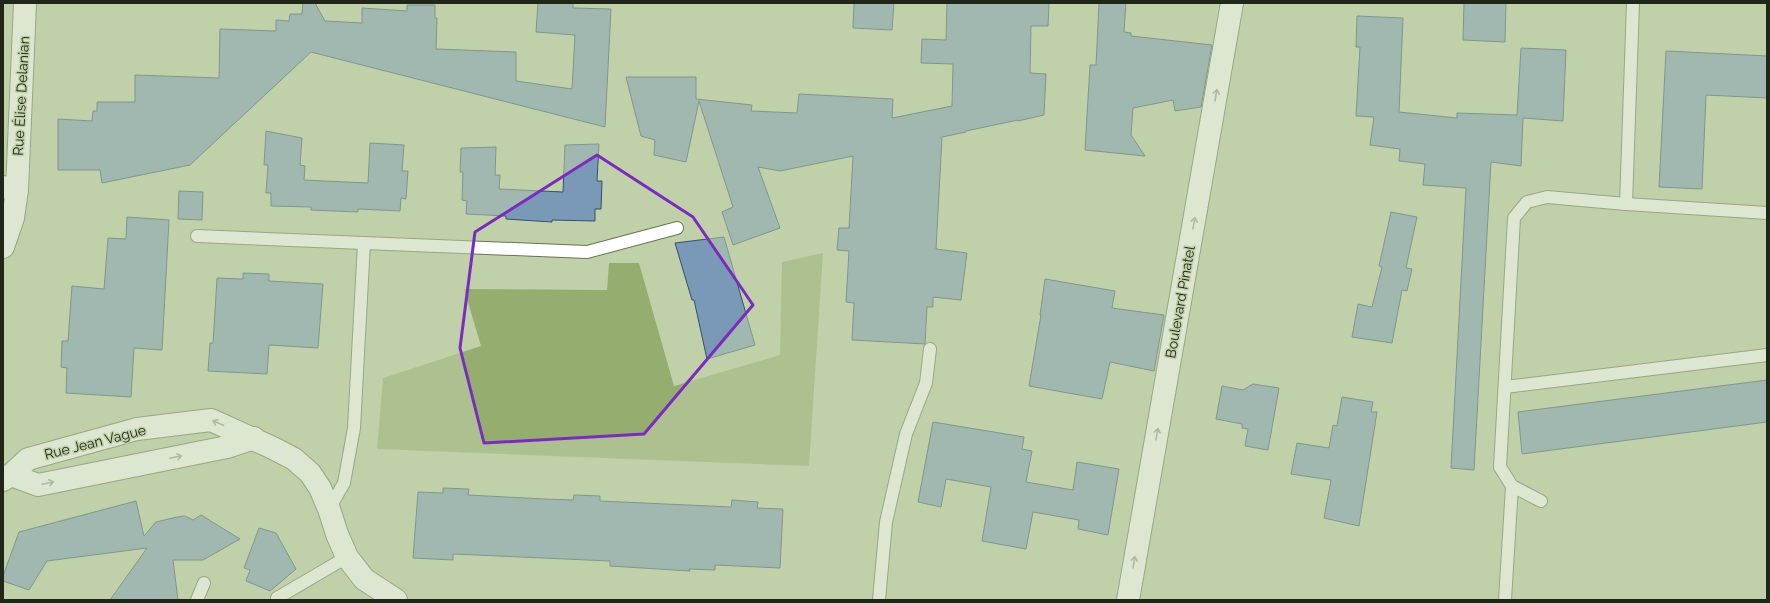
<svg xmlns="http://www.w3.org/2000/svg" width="1770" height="603" font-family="Raleway,sans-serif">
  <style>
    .green { fill: #95ae70 }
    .building { fill: #7a99b6; stroke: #34506a }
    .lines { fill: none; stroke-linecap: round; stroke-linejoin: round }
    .service-casing { stroke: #667552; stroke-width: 14 }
    .minor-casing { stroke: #667552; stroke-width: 24 }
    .service { stroke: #fff; stroke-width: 12 }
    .minor { stroke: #fff; stroke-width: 22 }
    .oneway { stroke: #9b9e97 }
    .marked { fill: none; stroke: #7b2cbf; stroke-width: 3; stroke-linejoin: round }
    .labels { text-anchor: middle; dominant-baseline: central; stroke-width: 3; stroke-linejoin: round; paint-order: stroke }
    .street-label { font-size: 14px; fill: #212718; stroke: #c0d1aa }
  </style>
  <rect width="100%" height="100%" fill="#c0d1aa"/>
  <!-- green -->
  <path class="green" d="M823,253L809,466L377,449L383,378L481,346L464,289L607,290L609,263H639L674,386L780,355L782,262Z"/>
  <!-- building -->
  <g class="building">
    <path d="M303,3H315L325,21L362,23V8L407,11V5H435V18H437L436,49L516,52V81L572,89L575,35L536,32L538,3H573V8L611,9L605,127L311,52L190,165L102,183L100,170H58V119L92,121L93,111H97V102H135V75L219,78L220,29L276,31V20L289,21L290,14H302Z"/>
    <path d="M854,3H894L892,30L853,28Z"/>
    <path d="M947,3H1049L1048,26H1031L1030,73L1046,74L1044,115L1018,121V120L966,131V132L942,137L936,249L967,253L961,300L933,297V307H927L925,344L852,340L854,303L846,302L849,251L837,250L839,228H849L853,156L780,171L758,167L780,228L733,245L722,212L733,207L699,101L686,162L654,155L655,140L641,136L626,77H696V99L752,105L751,111L797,113L799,94L893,99L892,118L952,106L953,64L921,63L922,39L946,40Z"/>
    <path d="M1099,3H1126L1124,32L1131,33V36L1212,45L1201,107L1175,111L1173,100L1133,108L1131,135L1145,156L1085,150L1090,65H1096Z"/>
    <path d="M1464,3H1506L1505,42L1463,40Z"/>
    <path d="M1357,16L1403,18L1399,112L1457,118V113L1517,115L1521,48L1566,50L1563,121L1523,118L1521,166L1491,162L1474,470L1451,468L1466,188L1423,185L1425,164L1399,161L1400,149L1370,145L1374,117L1356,116L1360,47H1356Z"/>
    <path d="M1666,51L1767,56V98L1706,95L1702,189L1659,187Z"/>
    <path d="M266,131L302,138L300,165L305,166L304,180L368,183L370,143L404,145L402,171H408L406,199L401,198L400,211L358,209V212L311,210V207L271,206V193H266L268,165H264Z"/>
    <path d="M599,144L597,181H602L601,209H595V221L552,220V222L506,219V216L466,214L467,201L462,200L463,172H460L461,148L496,147L495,175H500L499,189L563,192L565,145Z"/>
    <path d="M179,191L203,192L202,220L178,219Z"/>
    <path d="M1391,212L1417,217L1406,268L1412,269L1407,291L1402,290L1392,343L1352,337L1358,304L1372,307L1382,267L1379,266Z"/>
    <path d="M127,217L169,220L162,350L134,348L131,397L66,393L67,368L61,367L62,341H68L72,286L104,289L108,238L126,239Z"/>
    <path d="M724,237L755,345L707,359L694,300H692L675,243Z"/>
    <path d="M243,273L269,274V281L323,284L318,348L269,345L267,374L208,371L210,343H213L217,278L243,279Z"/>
    <path d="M1045,279L1115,291L1112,308L1164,315L1154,371L1110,362L1102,399L1029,386L1041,315H1040Z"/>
    <path d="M1767,380V422L1522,454L1518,412Z"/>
    <path d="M1253,384L1279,388L1268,450L1245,446L1248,429L1242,428V424L1216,419L1222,386L1243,390Z"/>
    <path d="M1342,397L1373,402L1371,412H1377L1359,526L1324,518L1331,480L1291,474L1297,443L1329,448L1333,425L1337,426Z"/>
    <path d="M933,422L1024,437L1022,449L1032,451L1026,482L1073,490L1077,462L1119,469L1108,535L1078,529L1079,520L1033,512L1026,549L982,541L991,487L946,479L941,507L918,502Z"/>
    <path d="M443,488L469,489L468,495L544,499L573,500L574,495L600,496V501L731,507L732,500L758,502L757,508L783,509L780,568L715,565V570L689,569L690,571L610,566V561L453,554V560L413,558L418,492L443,493Z"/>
    <path d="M136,501L144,536L156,522L177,517L185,516L193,520L201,515L240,539L203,560H173L178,600H110L147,548L47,561L29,590L3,581V576L19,532Z"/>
    <path d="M259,528L276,533L296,569L270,591L246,581L250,570L244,568Z"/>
  </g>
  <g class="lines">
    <!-- service casing -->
    <g class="service-casing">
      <g id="service">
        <path d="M1626,204L1767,213"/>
        <path d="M197,236L364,243"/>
        <path d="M1505,387L1767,355"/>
        <path d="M1512,486L1541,501"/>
        <path d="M329,509L344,483L354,428L364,243L587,252L677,228"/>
        <path d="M277,598L347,557"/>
        <path d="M197,600L204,583"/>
        <path d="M879,600L886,522L906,434L926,383L930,349"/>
        <path d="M1505,600L1512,486L1500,467L1514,218L1527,202L1547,197L1626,204L1633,3"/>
      </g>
    </g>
    <!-- minor casing -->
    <g class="minor-casing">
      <g id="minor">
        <path d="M3,187L17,190L13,218L3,247"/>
        <path d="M17,190L25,3"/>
        <path d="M11,475L38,485L227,447L254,438"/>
        <path d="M3,480L11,475L28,459L137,429L211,420L273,448L294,459L310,473L320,488L329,509L337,534L347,557L364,579L396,600"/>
        <path d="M1128,600L1232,3"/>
      </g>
    </g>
    <!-- service -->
    <use href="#service" class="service"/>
    <!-- minor -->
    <use href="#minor" class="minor"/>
  </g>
  <!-- one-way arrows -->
  <defs><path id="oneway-shaft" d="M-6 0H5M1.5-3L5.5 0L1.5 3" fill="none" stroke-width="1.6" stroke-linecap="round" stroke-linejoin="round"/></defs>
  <g class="oneway">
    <use href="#oneway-shaft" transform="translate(1216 95) rotate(-80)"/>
    <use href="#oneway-shaft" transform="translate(1194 223) rotate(-80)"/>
    <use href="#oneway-shaft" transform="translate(218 423) rotate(-157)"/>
    <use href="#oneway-shaft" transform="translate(1157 434) rotate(-80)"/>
    <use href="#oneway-shaft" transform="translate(176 457) rotate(-11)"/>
    <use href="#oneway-shaft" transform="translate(48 483) rotate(-12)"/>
    <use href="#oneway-shaft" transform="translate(1134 562) rotate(-80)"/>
  </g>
  <!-- marked area -->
  <path d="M0 0H1770V603H0ZM597,155L693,217L753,305L644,434L484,443L460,348L475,232Z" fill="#c0d1aa" fill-opacity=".55" fill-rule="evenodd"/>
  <path class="marked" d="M597,155L693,217L753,305L644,434L484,443L460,348L475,232Z"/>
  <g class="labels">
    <!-- street labels -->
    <g class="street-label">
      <text transform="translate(21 96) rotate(-87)">Rue Élise Delanian</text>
      <text transform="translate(1180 302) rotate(-80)">Boulevard Pinatel</text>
      <text transform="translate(95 442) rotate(-14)">Rue Jean Vague</text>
    </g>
  </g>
  <!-- border -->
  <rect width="1770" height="603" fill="none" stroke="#212718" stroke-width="8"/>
</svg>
